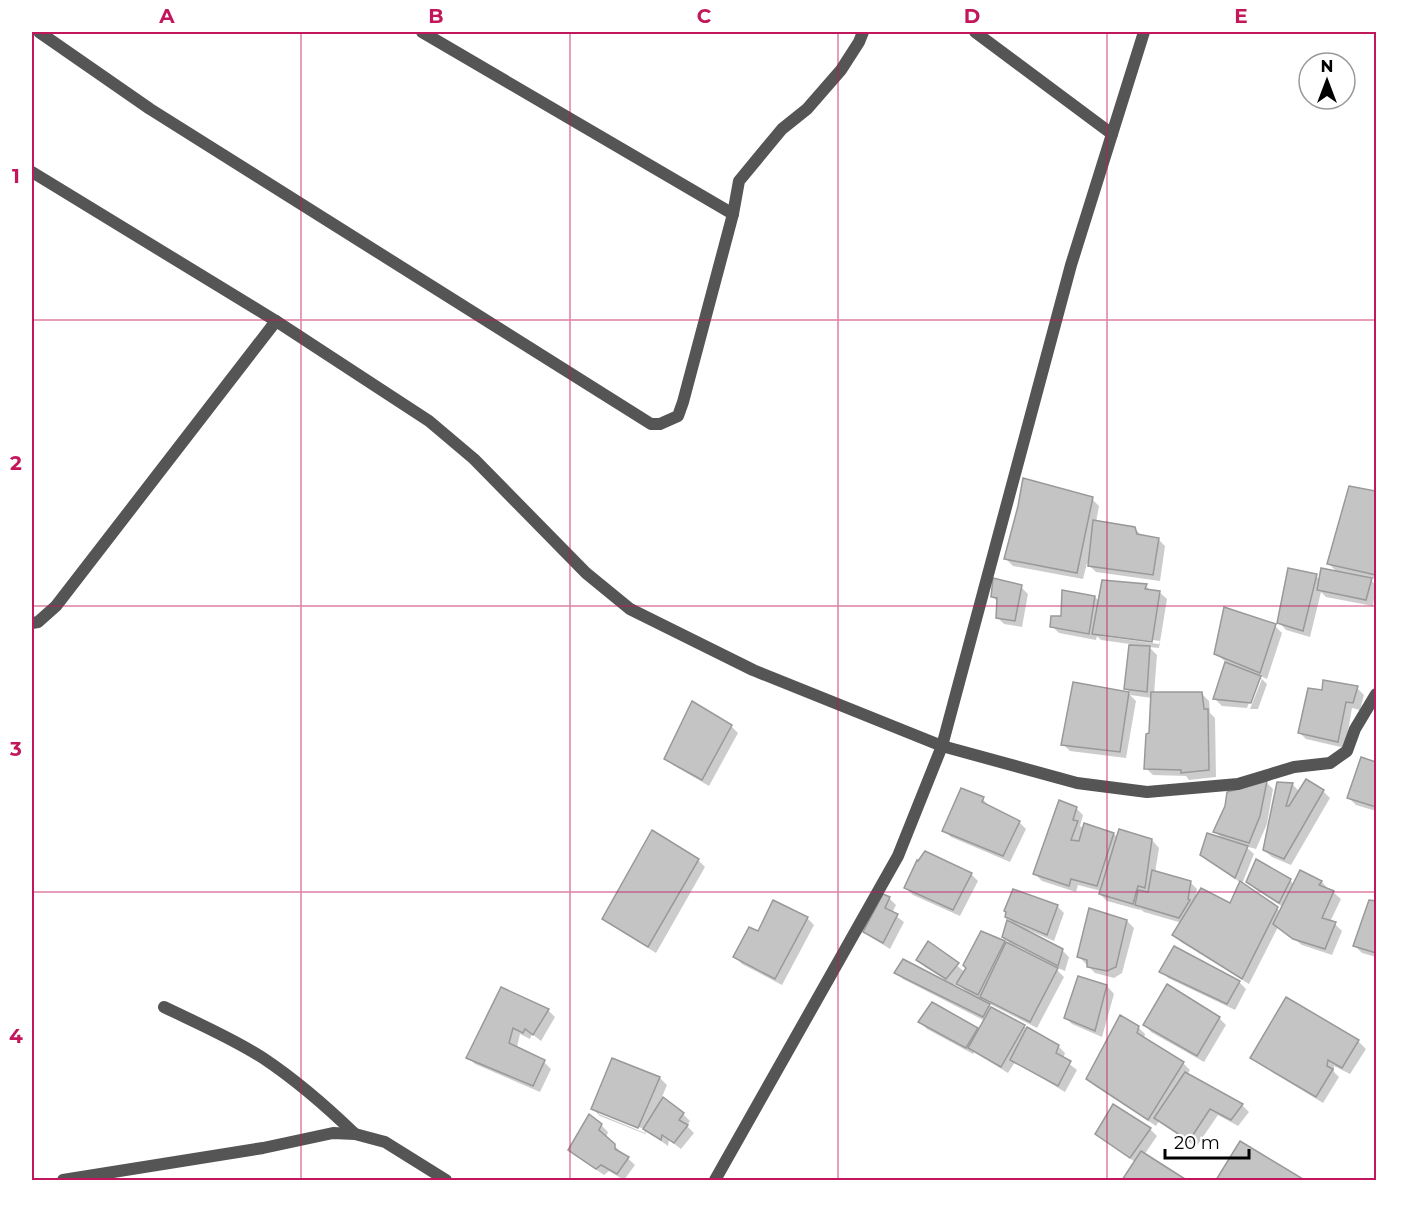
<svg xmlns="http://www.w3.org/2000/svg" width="1408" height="1212" font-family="Montserrat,sans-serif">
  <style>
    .shadow { fill: #0003; fill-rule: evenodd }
    .building { fill: #c4c4c4; stroke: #999; stroke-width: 1.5 }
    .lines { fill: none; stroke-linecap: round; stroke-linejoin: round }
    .street { stroke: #555; stroke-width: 12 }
    .grid { fill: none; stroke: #c2185b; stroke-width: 1.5; stroke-opacity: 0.55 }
    .neatline { fill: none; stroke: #c2185b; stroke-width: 2 }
    .grid-label { font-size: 20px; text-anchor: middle; font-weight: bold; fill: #c2185b }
  </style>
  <rect width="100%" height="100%" fill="#fff"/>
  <!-- shadow -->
  <g class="shadow">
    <path d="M1350,488L1376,493V579L1369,578L1376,585L1373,606L1326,597L1321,592L1310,637L1286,630L1279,622L1316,576L1320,580L1338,573L1329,564Z"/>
    <path d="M1092,499L1099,506L1096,522L1134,528L1141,535L1158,539L1165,546L1160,581L1096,572L1087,563L1083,579L1013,566L1006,559Z"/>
    <path d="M1146,586L1151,591L1159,592L1167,599L1159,648L1149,647L1157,655L1154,694H1202L1209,701L1210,713L1215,718L1216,777L1189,780L1186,776L1153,775L1146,768L1152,698L1130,695L1136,701L1126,758L1070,751L1063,744L1074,684L1131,694L1126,688L1130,644L1101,640L1097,636L1096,640L1059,633L1052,626L1095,597L1100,602ZM1100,633L1160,641L1159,644L1100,636Z"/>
    <path d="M1021,587L1028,594L1022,627L1004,624L997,617L998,602L992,596Z"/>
    <path d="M1275,626L1282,633L1267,679L1258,675L1267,684L1258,709H1250L1262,679H1258L1247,708L1222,706L1215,699L1226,662L1216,654Z"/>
    <path d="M1357,688L1364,695L1360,710L1352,708L1345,748L1306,739L1299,732Z"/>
    <path d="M731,726L738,733L709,786L673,765L666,758Z"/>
    <path d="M1362,759L1376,763V811L1356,805L1349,798Z"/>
    <path d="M1267,783L1273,789L1267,824L1256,849L1245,846L1254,854L1242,884L1281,912L1283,907L1255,889L1248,882L1290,880L1294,885L1301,872L1322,882L1328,889L1327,890L1334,893L1341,899L1330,922L1335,924L1342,931L1332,955L1302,945L1278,927L1249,984L1181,942L1174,935L1182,923L1144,912L1140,909V910L1107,901L1100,894L1101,891L1078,885L1076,892L1042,881L1035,874L1076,808L1083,815L1080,826L1084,829L1114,834L1118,838L1152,840L1159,848L1155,873L1190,882L1197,889L1195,901L1230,905L1241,883L1209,861L1202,854L1223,839L1215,832Z"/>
    <path d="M1292,784L1300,792L1323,791L1330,798L1291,865L1272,857L1264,850Z"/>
    <path d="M983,799L989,807L1019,822L1026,829L1010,862L951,837L944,830Z"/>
    <path d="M653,832L698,860L705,867L656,953L611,925L604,918Z"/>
    <path d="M971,874L978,881L960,916L913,895L906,888Z"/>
    <path d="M889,898L896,905L892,913L904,922L890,949L872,938L865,931Z"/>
    <path d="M1370,901L1376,903V957L1362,953L1355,946Z"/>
    <path d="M773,902L807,918L814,925L782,985L742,964L735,957L759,933Z"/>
    <path d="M1057,906L1064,913L1054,941L1028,930L1027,932L1062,950L1069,957L1065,971L1053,966L1064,977L1037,1028L986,1002L993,1009L1058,1046L1065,1053L1063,1059L1077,1070L1065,1092L1015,1062L1008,1073L974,1052L973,1054L927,1029L920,1022L977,1029L979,1032L985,1021L903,979L896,972L943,981L944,979L925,967L918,960L929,944L965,972L982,933L1012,945L1003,937L1015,925L1007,917ZM956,982L969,994L953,987Z"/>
    <path d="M1127,921L1134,928L1122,973L1114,978L1095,973L1078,956Z"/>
    <path d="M1161,971L1239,982L1246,989L1235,1010L1168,978Z"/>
    <path d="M1079,978L1107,986L1114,994L1102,1037L1072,1024L1065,1017Z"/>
    <path d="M502,989L548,1010L555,1017L541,1041L532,1034L530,1039L520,1034L517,1047L544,1062L551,1069L540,1092L475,1064L468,1057Z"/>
    <path d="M1286,999L1359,1042L1366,1049L1350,1074L1334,1066V1072L1339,1077L1323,1103L1259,1064L1252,1057Z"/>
    <path d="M1219,1018L1226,1025L1204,1062L1151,1032L1145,1025Z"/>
    <path d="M1138,1027L1145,1034L1144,1039L1183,1063L1190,1070L1187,1075L1242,1105L1249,1112L1238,1126L1218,1115L1196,1147L1159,1121L1156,1126L1095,1086L1088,1079Z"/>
    <path d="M613,1060L660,1078L667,1085L659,1104L683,1114L690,1121L687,1126L694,1133L681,1149L669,1140L668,1146L647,1131L645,1134L600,1116L593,1109ZM599,1111L646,1130L645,1133L599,1114Z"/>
    <path d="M1113,1106L1150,1129L1157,1136L1144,1155L1185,1180H1124L1135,1162L1096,1134Z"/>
    <path d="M601,1125L608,1132L606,1138L635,1165L624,1180L609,1171L604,1175L576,1156L569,1149Z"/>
    <path d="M1241,1143L1301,1180H1218Z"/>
  </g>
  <!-- building -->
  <g class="building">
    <path d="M1023,478L1093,497L1077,573L1004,559L1018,506Z"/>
    <path d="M1349,486L1376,491V575L1327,564Z"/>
    <path d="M1093,520L1135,527L1137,534L1159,538L1153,575L1088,566Z"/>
    <path d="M1288,568L1317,574L1303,631L1277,623Z"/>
    <path d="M1321,568L1372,578L1366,600L1317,590Z"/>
    <path d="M993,578L1022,585L1015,621L996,618L997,598L991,597Z"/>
    <path d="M1102,580L1147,584L1145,589L1160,591L1152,642L1092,634Z"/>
    <path d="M1062,590L1095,596L1089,634L1050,627L1051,616H1061Z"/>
    <path d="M1224,607L1276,624L1260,673L1214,654Z"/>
    <path d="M1129,645L1150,646L1147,692L1124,689Z"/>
    <path d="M1225,662L1261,676L1251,703L1213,699Z"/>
    <path d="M1323,680L1358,686L1353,703L1346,702L1338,742L1298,733L1308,688L1322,690Z"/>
    <path d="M1073,682L1129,692L1120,752L1061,745Z"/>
    <path d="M1151,692H1202L1204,709H1208L1209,770L1181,773V770L1144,769L1146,734L1149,733Z"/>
    <path d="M692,701L732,725L702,780L664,759Z"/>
    <path d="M1361,757L1376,762V807L1347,798Z"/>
    <path d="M1306,779L1324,790L1284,859L1263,850L1277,782L1293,783L1286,806H1289Z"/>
    <path d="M1267,781L1260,816L1249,843L1213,832L1225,806L1227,792Z"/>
    <path d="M961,788L984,797L982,802L1020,821L1003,856L942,831Z"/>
    <path d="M1059,800L1077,807L1073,820L1078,821L1071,840L1079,841L1084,823L1114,833L1097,886L1071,879L1069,886L1033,874Z"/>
    <path d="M1119,829L1152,839L1145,888L1138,886L1133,904L1099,894Z"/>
    <path d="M652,830L699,859L648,947L602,919Z"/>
    <path d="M1207,833L1248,846L1235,878L1200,855Z"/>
    <path d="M925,851L972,873L953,910L904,888L917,860L918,861Z"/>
    <path d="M1256,859L1291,879L1279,903L1246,882Z"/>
    <path d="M1152,870L1191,881L1188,899L1190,900L1179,918L1135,905L1138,890L1148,892Z"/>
    <path d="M1300,870L1322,881L1319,885L1334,891L1322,918L1336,922L1325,949L1293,939L1273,924Z"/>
    <path d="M1240,881L1278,907L1242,979L1172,935L1201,888L1230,903Z"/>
    <path d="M1013,889L1058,905L1047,935L1005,917L1006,912L1004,911Z"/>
    <path d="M883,894L890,897L885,908L898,914L883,943L863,932Z"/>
    <path d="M773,900L808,917L775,979L733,957L749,927L758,931Z"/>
    <path d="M1369,900L1376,901V953L1353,946Z"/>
    <path d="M1089,908L1127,920L1116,967L1107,971L1087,967V960L1077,957Z"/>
    <path d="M1007,920L1063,949L1058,966L1002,937Z"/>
    <path d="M981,931L1005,941L978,995L956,984L966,968L963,965Z"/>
    <path d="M928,941L959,963L946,979L916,960Z"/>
    <path d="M1006,942L1058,968L1030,1022L980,997Z"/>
    <path d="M1174,946L1240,981L1227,1004L1159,972Z"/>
    <path d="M903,959L990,1004L983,1017L894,973Z"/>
    <path d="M1078,976L1107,985L1095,1031L1064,1018Z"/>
    <path d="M1167,984L1220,1017L1197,1056L1143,1025Z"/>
    <path d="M501,987L549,1009L533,1035L525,1029L523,1033L513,1028L509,1043L545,1060L533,1086L466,1058Z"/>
    <path d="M1286,997L1359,1040L1342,1068L1328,1060L1327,1066L1333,1069L1316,1097L1250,1058Z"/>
    <path d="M932,1002L978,1028L966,1048L918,1022Z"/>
    <path d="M991,1007L1025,1025L1001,1067L968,1048Z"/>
    <path d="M1120,1015L1139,1026L1137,1033L1184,1062L1148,1120L1086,1079Z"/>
    <path d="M1027,1027L1059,1045L1056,1053L1071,1061L1058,1086L1010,1060Z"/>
    <path d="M612,1058L660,1077L638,1128L591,1109Z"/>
    <path d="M1185,1072L1243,1104L1231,1120L1210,1109L1189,1141L1154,1118Z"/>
    <path d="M663,1097L684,1113L679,1120L688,1125L674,1143L662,1135L661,1140L643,1129Z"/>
    <path d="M1113,1104L1151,1128L1130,1158L1095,1134Z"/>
    <path d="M589,1114L602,1124L599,1130L615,1144V1149L629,1157L617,1174L601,1165L596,1169L568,1150Z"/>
    <path d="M1240,1141L1303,1179L1216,1180Z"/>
    <path d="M1141,1151L1185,1179L1184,1180H1122Z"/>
  </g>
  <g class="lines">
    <!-- street -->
    <g class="street">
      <path d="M39,32L150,109L651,424H660L678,416L683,402L733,214L739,181L782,129L807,109L841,70L859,42L863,32"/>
      <path d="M422,32L733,214"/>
      <path d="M975,32L1112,134"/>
      <path d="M32,172L276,321L429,421L474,459L586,573L630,609L753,670L942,746L1077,783L1147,792L1238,784L1294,767L1330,763L1347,751L1355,729L1376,694"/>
      <path d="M32,623L38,622L56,606L276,321"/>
      <path d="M164,1007C197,1023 232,1038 263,1058C296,1080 326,1106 355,1134"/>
      <path d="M63,1180L263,1148L333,1133L355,1134L385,1142L446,1180"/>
      <path d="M715,1180L898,856L942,746L1071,265L1144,32"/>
    </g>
  </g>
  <!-- grid -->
  <path class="grid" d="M301,32V1180M570,32V1180M838,32V1180M1107,32V1180M32,320H1376M32,606H1376M32,892H1376"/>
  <!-- border -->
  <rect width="1408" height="1212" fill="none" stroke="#ffffff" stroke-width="66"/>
  <!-- north arrow -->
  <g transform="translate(1327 81)"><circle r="28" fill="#ffffff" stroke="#999999" stroke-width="1.5"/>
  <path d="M0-4.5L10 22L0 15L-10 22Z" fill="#000000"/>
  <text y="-9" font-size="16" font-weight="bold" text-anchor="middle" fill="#000000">N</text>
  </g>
  <!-- scale -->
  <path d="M1165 1149v9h84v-9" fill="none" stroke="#000000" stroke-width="3"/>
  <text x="1174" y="1149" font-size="18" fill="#000000" stroke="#ffffff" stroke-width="4.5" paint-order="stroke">20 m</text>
  <rect x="33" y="33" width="1342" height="1146" class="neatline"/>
  <g class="grid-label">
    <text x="167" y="23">A</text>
    <text x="436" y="23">B</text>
    <text x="704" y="23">C</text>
    <text x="972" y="23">D</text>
    <text x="1241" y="23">E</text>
    <text x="16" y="183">1</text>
    <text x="16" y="470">2</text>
    <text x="16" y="756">3</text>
    <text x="16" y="1043">4</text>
  </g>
</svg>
